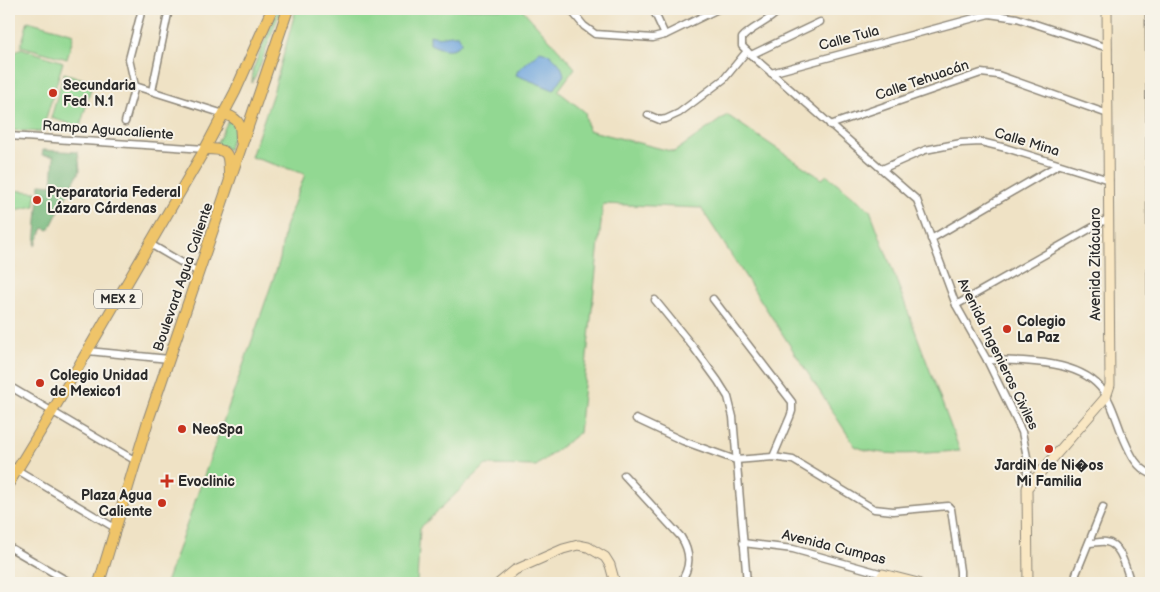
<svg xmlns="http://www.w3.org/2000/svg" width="1160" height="592" font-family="'Balsamiq Sans',sans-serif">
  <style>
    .green { fill: #92d892; stroke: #5e825e }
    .forest { fill: #75b87c; stroke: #507254 }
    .water { fill: #6fa6dd; stroke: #4d6884 }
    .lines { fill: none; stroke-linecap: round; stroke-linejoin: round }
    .street-casing { stroke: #8d8678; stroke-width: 9 }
    .secondary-casing { stroke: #8d8678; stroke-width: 11 }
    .primary-casing { stroke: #8d8678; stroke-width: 12 }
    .street { stroke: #fff; stroke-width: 6 }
    .secondary { stroke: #f9e7c3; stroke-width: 9 }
    .primary { stroke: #efc469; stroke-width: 10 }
    .poi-dot { fill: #c8321e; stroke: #f7f3e8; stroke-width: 2 }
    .labels { text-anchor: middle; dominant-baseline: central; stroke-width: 4; stroke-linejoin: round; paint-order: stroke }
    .shield { fill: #f7f3e8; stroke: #686764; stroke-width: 1 }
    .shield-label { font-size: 12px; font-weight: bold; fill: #2b2b2b }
    .street-label { font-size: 14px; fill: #2b2b2b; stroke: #f7f3e8 }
    .poi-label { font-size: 14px; font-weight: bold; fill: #2b2b2b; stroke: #f7f3e8; text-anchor: start }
  </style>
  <rect width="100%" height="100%" fill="#f7f3e8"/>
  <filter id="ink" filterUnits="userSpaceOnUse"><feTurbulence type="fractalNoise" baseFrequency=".02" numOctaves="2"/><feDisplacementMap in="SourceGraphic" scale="10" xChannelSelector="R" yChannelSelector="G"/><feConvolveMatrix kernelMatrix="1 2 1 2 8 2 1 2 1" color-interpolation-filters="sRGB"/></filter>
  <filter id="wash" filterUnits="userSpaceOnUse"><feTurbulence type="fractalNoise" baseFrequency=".0096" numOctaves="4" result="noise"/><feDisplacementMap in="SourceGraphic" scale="20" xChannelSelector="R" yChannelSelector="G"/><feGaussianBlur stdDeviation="1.12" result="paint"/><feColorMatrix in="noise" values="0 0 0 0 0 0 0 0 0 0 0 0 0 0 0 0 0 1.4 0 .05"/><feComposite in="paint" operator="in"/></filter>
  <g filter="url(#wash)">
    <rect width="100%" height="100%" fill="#efe2c5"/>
    <!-- green -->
    <g class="green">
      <path d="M278,9H281L258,71L252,83L253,69Z"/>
      <path d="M296,9H522L575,68L558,91L585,112L588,130L674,152L727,115L822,179L827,175L870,210L960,451C931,452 881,459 855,446L701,208L603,204L579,433L536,466L486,465L420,528L417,583H166L256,329L280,259L285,227L305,174L251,157L273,93Z"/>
      <path d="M28,21L74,34L67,59L21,46Z"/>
      <path d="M21,48L63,62L43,128L40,132L9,130V58Z"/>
      <path d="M64,73L93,82L80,127L51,118Z"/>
      <path d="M228,121H231L236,126L228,150L225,147L216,145Z"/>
      <path d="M9,190L36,192L35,206L15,210H9Z"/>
    </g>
    <!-- forest -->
    <path class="forest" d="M43,150L78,152L80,170L49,230L43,228L35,246L40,184L52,185L54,156L42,155Z"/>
    <!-- water -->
    <g class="water">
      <path d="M430,35C440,39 448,34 458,35L460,38L461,43C453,53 440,49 430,44Z"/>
      <path d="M540,51C551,53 562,63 564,75L554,90L516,75L518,70Z"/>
    </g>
  </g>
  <g filter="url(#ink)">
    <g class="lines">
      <!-- street casing -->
      <g class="street-casing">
        <g id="street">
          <path d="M570,9L584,26L595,34L653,38L665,35L718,9"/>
          <path d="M653,9L665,35"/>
          <path d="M780,9C768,23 753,26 742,38V46L751,55L917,200L956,305L987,360L1022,432L1027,457V488"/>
          <path d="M1149,9L1151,319"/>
          <path d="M751,55L820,22"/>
          <path d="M771,73L989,14L1017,18L1108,48"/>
          <path d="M135,86L224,114"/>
          <path d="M152,91L169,9"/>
          <path d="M648,115L660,120L666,119L679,113L724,79L747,51"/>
          <path d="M125,122L135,86L129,59L142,9"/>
          <path d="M830,125L981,73L998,75L1108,114"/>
          <path d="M9,136L205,149"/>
          <path d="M882,169L925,150L961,143L981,142L1006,148L1109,180"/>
          <path d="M931,239L1058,165"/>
          <path d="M150,244L198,272"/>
          <path d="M713,299L792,402V411L790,417L773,457"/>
          <path d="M655,300L694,348L718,381L728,397L733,417L747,583"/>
          <path d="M956,305L1109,218"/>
          <path d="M88,351L169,359"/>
          <path d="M987,360C1022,361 1075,359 1100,387C1112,401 1117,423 1124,439C1131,455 1136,467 1151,474"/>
          <path d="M9,386L136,461"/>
          <path d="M636,419L683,441L736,460L773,457L793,460L874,509L893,511L948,506L951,509L960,571V583"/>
          <path d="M9,465L115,528"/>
          <path d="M624,475L681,537C691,553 691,567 680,583"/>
          <path d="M743,543L793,549L883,574"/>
          <path d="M1090,543C1095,543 1101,541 1106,542C1122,544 1126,571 1131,583"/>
          <path d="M9,547L71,583"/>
          <path d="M1075,583L1076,574L1103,507"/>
        </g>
      </g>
      <!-- secondary casing -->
      <g class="secondary-casing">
        <g id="secondary">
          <path d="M499,583L515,570L563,549L578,545L588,547L605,557L610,565L615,583"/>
          <path d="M878,583L883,574L918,583"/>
          <path d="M1028,583L1027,488L1106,397L1110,385L1107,9"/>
        </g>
      </g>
      <!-- primary casing -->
      <g class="primary-casing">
        <g id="primary">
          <path d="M224,114C241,119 241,126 241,141"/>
          <path d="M205,149C229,149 229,152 229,176"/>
          <path d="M9,483L52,412L205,149L235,92L272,9"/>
          <path d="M99,583L148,421L288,9"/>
        </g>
      </g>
      <!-- street -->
      <use href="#street" class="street"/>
      <!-- secondary -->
      <use href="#secondary" class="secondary"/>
      <!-- primary -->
      <use href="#primary" class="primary"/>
    </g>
  </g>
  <!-- markers -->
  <g class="poi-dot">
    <circle cx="53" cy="93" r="5"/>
    <circle cx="37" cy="200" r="5"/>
    <circle cx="1007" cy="329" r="5"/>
    <circle cx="40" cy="383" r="5"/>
    <circle cx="182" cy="429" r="5"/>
    <circle cx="1049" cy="449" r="5"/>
    <path d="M164.5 473.5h5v5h5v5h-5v5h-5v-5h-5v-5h5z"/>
    <circle cx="162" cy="503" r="5"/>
  </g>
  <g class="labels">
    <!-- shield labels -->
    <rect class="shield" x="94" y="289.5" width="48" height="19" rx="4"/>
    <g class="shield-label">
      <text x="118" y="299">MEX 2</text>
    </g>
    <!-- street labels -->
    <g class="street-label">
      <text transform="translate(849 38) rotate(-15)">Calle Tula</text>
      <text transform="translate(922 80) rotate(-19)">Calle Tehuacán</text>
      <text transform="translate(108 130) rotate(4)">Rampa Aguacaliente</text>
      <text transform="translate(1027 142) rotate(17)">Calle Mina</text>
      <text transform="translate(1095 264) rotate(-90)">Avenida Zitácuaro</text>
      <text transform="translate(183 277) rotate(-71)">Boulevard Agua Caliente</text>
      <text transform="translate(998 354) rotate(64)">Avenida Ingenieros Civiles</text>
      <text transform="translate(834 547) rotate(14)">Avenida Cumpas</text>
    </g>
    <!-- poi labels -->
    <g class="poi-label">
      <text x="63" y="85">Secundaria<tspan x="63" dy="16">Fed. N.1</tspan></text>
      <text x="47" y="192">Preparatoria Federal<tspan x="47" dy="16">Lázaro Cárdenas</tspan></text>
      <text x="1017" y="321">Colegio<tspan x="1017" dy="16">La Paz</tspan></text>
      <text x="50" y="375">Colegio Unidad<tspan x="50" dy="16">de Mexico1</tspan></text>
      <text x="192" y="429">NeoSpa</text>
      <text x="1049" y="465" text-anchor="middle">JardiN de Ni�os<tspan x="1049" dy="16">Mi Familia</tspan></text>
      <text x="178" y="481">Evoclinic</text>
      <text x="152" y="495" text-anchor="end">Plaza Agua<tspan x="152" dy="16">Caliente</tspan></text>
    </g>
  </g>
  <!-- margin -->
  <rect width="1160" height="592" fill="none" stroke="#f7f3e8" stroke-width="30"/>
</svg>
